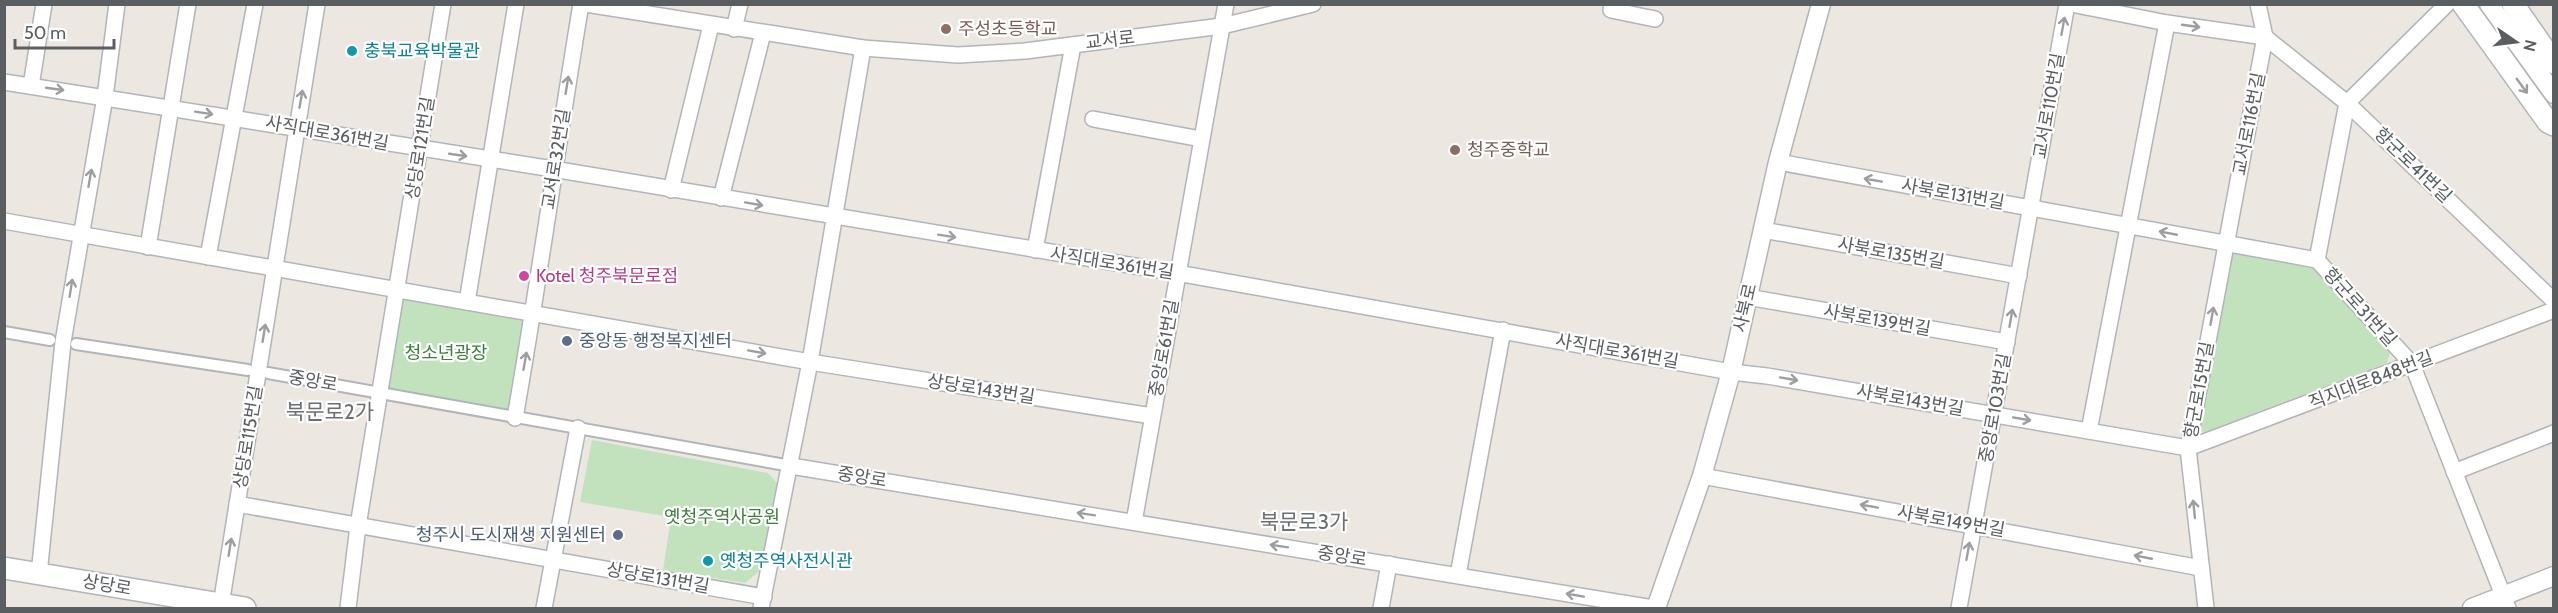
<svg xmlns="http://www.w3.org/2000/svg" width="2558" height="613" font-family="Cabin,'Noto Sans KR',sans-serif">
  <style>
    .green { fill: #c2e2be }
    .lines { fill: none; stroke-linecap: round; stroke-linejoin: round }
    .pedestrian-casing { stroke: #b2b5b8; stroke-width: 14 }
    .minor-casing { stroke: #b2b5b8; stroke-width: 18 }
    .tertiary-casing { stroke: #b2b5b8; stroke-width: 21 }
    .secondary-casing { stroke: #b1b5b8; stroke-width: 24 }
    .pedestrian { stroke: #fff; stroke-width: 10 }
    .minor { stroke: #fff; stroke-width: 15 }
    .tertiary { stroke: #fff; stroke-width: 18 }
    .secondary { stroke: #fff; stroke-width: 21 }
    .oneway { stroke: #9c9ea0 }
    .education-dot { fill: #8d6e63; stroke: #fff; stroke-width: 2 }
    .culture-dot { fill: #0f9aa8; stroke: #fff; stroke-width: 2 }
    .hotel-dot { fill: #d1479c; stroke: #fff; stroke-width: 2 }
    .service-dot { fill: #5c6f8a; stroke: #fff; stroke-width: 2 }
    .labels { text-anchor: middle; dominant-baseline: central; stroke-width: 4.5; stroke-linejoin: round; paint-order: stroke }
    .education-label { font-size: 18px; fill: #785e54; stroke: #fff; text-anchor: start }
    .street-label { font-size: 18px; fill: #5a5e61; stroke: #fff }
    .culture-label { font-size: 18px; fill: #0d838f; stroke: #fff; text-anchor: start }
    .hotel-label { font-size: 18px; fill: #b23c85; stroke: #fff; text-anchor: start }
    .service-label { font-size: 18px; fill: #4e5e75; stroke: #fff; text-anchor: start }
    .park-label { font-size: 18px; fill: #3d8139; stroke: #fff }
    .quarter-label { font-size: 21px; fill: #6b7073; stroke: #fff }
  </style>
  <rect width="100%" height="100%" fill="#ece8e1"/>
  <!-- green -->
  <g class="green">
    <path d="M2231,251L2317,267L2390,352L2387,363L2214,434L2198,431Z"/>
    <path d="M399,294L530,316L513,404L505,414L398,396L386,385Z"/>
    <path d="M592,440L768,473L780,486L763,568L745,583L663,570L671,517L580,502Z"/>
  </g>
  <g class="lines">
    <!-- pedestrian casing -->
    <g class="pedestrian-casing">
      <g id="pedestrian">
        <path d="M4,332L50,340"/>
        <path d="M76,344L248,370"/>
        <path d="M268,373L791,466"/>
      </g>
    </g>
    <!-- minor casing -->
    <g class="minor-casing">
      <g id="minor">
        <path d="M586,4L863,48L958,55L1025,51L1222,26L1313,4"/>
        <path d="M1612,4L1611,10L1655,19"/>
        <path d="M2071,4L2167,23L2265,37"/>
        <path d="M734,29L740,4"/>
        <path d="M2265,37L2347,103L2554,301"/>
        <path d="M4,82L553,169L1177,273L1731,372L1767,376L2188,448L2554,310"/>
        <path d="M31,86L44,4"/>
        <path d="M1093,119L1201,139"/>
        <path d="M1778,162L2317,260L2412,364L2508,608"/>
        <path d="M671,190L711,25"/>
        <path d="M721,198L763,33"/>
        <path d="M4,221L810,362L1152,416"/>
        <path d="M1763,230L2019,276"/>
        <path d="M148,247L188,4"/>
        <path d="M1035,250L1073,45"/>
        <path d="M208,257L255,4"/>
        <path d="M2317,260L2347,103L2447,4"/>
        <path d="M1747,297L2007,342"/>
        <path d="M467,302L516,4"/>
        <path d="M515,418C539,281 558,142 581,4"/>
        <path d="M2089,431L2167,23"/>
        <path d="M791,466L1653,608"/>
        <path d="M2454,472L2554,433"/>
        <path d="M1702,476L2201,568"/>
        <path d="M237,504L764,597"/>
        <path d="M1134,522L1226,4"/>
        <path d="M39,574L63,342L105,97L117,4"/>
        <path d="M1458,575L1503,330"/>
        <path d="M221,605L317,4"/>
        <path d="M348,608L358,526L443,4"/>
        <path d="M544,608L578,428"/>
        <path d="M761,608L810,362L863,48"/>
        <path d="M1381,608L1389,564"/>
        <path d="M1959,608L2067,4"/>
        <path d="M2206,608L2188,448L2265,37L2258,4"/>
      </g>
    </g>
    <!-- tertiary casing -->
    <g class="tertiary-casing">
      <g id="tertiary">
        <path d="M2489,4L2554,94"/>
        <path d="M1656,608L1702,476L1731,372L1778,162L1821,4"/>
        <path d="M2472,608L2554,576"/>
      </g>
    </g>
    <!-- secondary casing -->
    <g class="secondary-casing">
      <g id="secondary">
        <path d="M2463,4L2548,122L2554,125"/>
        <path d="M2513,4L2554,63"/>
        <path d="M4,568L245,608"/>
      </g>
    </g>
    <!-- pedestrian -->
    <use href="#pedestrian" class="pedestrian"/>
    <!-- minor -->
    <use href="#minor" class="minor"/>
    <!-- tertiary -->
    <use href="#tertiary" class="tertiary"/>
    <!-- secondary -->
    <use href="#secondary" class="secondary"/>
  </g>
  <!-- one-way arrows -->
  <defs><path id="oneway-shaft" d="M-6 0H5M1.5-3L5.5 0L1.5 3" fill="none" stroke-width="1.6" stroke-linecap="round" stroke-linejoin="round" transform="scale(1.5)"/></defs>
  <g class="oneway">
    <use href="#oneway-shaft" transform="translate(2063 26) rotate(-80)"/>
    <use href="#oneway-shaft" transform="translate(2191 26) rotate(8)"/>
    <use href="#oneway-shaft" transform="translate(567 85) rotate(-81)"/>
    <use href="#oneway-shaft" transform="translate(2522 86) rotate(54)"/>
    <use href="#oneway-shaft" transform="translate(55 89) rotate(8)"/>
    <use href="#oneway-shaft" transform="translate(301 99) rotate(-80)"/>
    <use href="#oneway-shaft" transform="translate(204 113) rotate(9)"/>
    <use href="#oneway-shaft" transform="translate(458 155) rotate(8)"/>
    <use href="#oneway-shaft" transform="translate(90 178) rotate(-80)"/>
    <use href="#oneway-shaft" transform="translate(1873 180) rotate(-170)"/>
    <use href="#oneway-shaft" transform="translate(754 204) rotate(10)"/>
    <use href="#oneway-shaft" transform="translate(2168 233) rotate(-169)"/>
    <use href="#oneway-shaft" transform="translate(947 236) rotate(9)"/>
    <use href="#oneway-shaft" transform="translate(71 288) rotate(-81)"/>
    <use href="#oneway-shaft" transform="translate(2212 316) rotate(-80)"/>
    <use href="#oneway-shaft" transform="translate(2011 318) rotate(-80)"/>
    <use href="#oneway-shaft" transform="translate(264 333) rotate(-81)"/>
    <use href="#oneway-shaft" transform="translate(757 352) rotate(10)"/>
    <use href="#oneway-shaft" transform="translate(525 361) rotate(-80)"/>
    <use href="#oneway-shaft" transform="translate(1789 379) rotate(10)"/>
    <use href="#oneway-shaft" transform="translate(2022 419) rotate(10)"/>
    <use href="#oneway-shaft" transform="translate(1869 506) rotate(-170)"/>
    <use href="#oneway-shaft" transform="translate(2194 509) rotate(-96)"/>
    <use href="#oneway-shaft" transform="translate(1086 514) rotate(-171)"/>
    <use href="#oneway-shaft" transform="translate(1279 546) rotate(-171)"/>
    <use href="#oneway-shaft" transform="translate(230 547) rotate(-81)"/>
    <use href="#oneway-shaft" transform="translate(1968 551) rotate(-80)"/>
    <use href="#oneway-shaft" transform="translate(2143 557) rotate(-169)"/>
    <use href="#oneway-shaft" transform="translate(1575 595) rotate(-170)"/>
  </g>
  <!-- markers -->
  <g class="education-dot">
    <circle cx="946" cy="29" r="6"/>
    <circle cx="1455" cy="150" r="6"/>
  </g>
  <g class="culture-dot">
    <circle cx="352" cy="51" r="6"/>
    <circle cx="708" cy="561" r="6"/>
  </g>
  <circle class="hotel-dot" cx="524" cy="276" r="6"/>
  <g class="service-dot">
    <circle cx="567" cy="341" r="6"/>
    <circle cx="618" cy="535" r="6"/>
  </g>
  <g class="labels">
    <!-- education labels -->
    <g class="education-label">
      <text x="958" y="29">주성초등학교</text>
      <text x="1467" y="150">청주중학교</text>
    </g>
    <!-- street labels -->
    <g class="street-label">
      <text transform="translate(1110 40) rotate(-7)">교서로</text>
      <text transform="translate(2049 106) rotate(-80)">교서로110번길</text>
      <text transform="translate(2249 124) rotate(-79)">교서로116번길</text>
      <text transform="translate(327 133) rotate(10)">사직대로361번길</text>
      <text transform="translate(420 148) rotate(-81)">상당로121번길</text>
      <text transform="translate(556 159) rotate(-81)">교서로32번길</text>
      <text transform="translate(2413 165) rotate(44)">향군로41번길</text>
      <text transform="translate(1953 194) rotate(10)">사북로131번길</text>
      <text transform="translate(1891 253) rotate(10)">사북로135번길</text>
      <text transform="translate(1112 263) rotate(9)">사직대로361번길</text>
      <text transform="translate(2360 307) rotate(48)">향군로31번길</text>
      <text transform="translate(1745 308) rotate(-77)">사북로</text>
      <text transform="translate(1877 320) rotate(10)">사북로139번길</text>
      <text transform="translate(1164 348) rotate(-80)">중앙로61번길</text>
      <text transform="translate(1617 351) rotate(10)">사직대로361번길</text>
      <text transform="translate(2371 380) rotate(-21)">직지대로848번길</text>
      <text transform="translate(313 381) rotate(10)">중앙로</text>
      <text transform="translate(981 389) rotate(9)">상당로143번길</text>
      <text transform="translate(2199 390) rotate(-80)">향군로15번길</text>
      <text transform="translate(1910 400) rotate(10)">사북로143번길</text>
      <text transform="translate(1995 408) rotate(-80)">중앙로103번길</text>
      <text transform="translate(248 437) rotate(-81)">상당로115번길</text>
      <text transform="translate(862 477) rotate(9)">중앙로</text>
      <text transform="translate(1951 521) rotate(10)">사북로149번길</text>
      <text transform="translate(1342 556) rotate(9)">중앙로</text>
      <text transform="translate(658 578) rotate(10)">상당로131번길</text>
      <text transform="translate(107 585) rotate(10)">상당로</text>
    </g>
    <!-- culture labels -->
    <g class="culture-label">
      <text x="364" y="51">충북교육박물관</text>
      <text x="720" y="561">옛청주역사전시관</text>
    </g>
    <!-- hotel labels -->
    <g class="hotel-label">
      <text x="536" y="276">Kotel 청주북문로점</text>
    </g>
    <!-- service labels -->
    <g class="service-label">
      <text x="579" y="341">중앙동 행정복지센터</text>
      <text x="606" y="535" text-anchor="end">청주시 도시재생 지원센터</text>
    </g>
    <!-- park labels -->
    <g class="park-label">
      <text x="446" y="353">청소년광장</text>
      <text x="722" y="517">옛청주역사공원</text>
    </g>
    <!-- quarter labels -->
    <g class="quarter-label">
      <text x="330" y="411">북문로2가</text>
      <text x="1304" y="521">북문로3가</text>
    </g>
  </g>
  <!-- border -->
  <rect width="2558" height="613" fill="none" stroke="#5a5e61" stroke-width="12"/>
  <!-- north arrow -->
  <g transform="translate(2516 42) rotate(104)" stroke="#ffffff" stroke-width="4.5" paint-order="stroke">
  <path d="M0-4.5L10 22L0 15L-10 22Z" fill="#5a5e61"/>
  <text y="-9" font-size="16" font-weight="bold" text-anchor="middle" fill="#5a5e61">N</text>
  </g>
  <!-- scale -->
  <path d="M15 39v9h99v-9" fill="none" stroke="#5a5e61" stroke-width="3"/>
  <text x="24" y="39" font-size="18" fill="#5a5e61" stroke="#ffffff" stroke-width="4.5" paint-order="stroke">50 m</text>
</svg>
